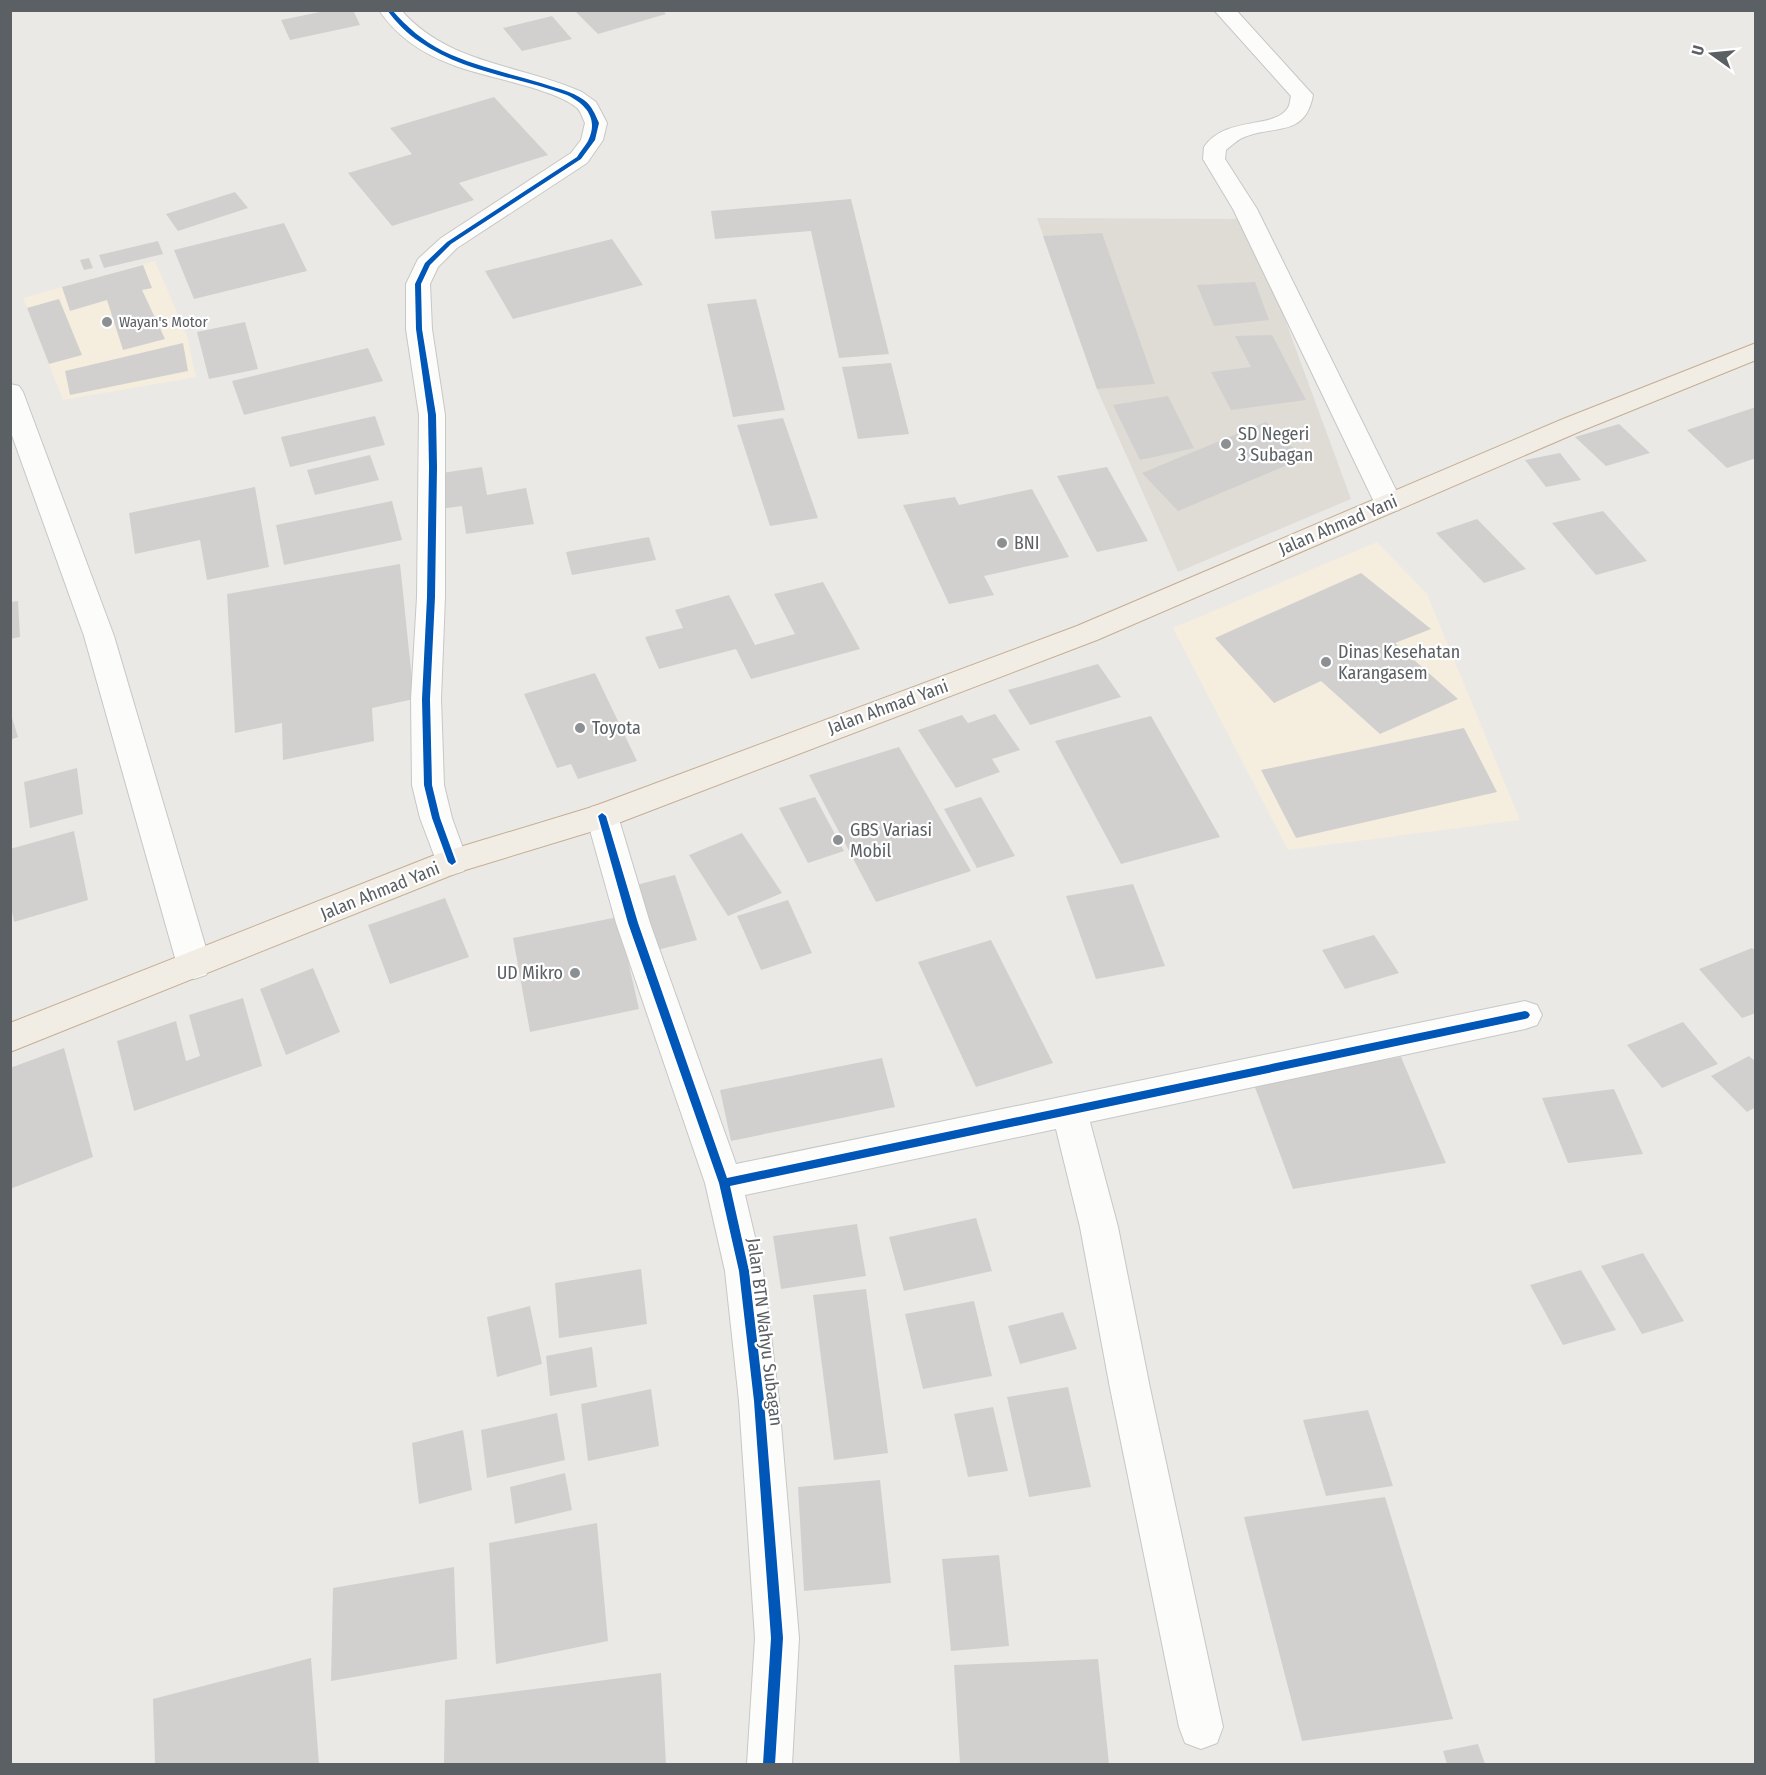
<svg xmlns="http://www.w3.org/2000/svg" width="1766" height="1775" font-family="'Fira Sans Condensed',sans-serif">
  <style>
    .commercial { fill: #f5edde }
    .education { fill: #dfdbd5 }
    .building { fill: #d2d0cf }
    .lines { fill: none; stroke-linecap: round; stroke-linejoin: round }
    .minor-casing { stroke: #c6c7c7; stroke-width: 2 }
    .trunk-casing { stroke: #c3ae92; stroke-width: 2 }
    .minor { fill: #fcfcfb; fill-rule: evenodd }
    .trunk { fill: #f1ece4; fill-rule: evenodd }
    .cycleway-casing { stroke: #fff; stroke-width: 4 }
    .cycleway { fill: #0057b8; fill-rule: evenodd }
    .poi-dot { fill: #8d9092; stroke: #fff; stroke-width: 2 }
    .labels { text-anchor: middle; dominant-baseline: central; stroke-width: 4.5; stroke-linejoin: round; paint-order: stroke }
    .far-poi-label { font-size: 15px; fill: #5b6064; stroke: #fff; text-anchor: start }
    .poi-label { font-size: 18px; fill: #5b6064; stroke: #fff; text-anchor: start }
    .street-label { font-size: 18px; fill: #5b6064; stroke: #fff }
  </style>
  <rect width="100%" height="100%" fill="#ebe9e6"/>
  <!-- commercial -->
  <g class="commercial">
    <path d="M155,261L187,336L196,377L63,400L23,298Z"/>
    <path d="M1377,542L1427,594L1520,820L1288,850L1173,628Z"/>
  </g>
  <!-- education -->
  <path class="education" d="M1037,218L1248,219L1351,499L1178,572L1097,389Z"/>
  <!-- building -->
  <g class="building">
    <path d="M330,10H353L360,25L290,40L281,20Z"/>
    <path d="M662,10L666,14L598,34L575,11Z"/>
    <path d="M552,16L572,39L522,51L503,28Z"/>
    <path d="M494,97L548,155L459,183L474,200L392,226L348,173L412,154L390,128Z"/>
    <path d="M235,192L248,208L178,231L166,214Z"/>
    <path d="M851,199L889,354L839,358L811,231L715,239L711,211Z"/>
    <path d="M284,223L307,271L194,299L174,250Z"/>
    <path d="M1102,233L1155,384L1097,389L1043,236Z"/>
    <path d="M612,239L643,285L513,319L485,271Z"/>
    <path d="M158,241L163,254L104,268L99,255Z"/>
    <path d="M89,258L93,268L84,270L80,260Z"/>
    <path d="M143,265L152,288L142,290L165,339L123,350L107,300L70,311L62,287Z"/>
    <path d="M1255,282L1269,320L1214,326L1197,285Z"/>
    <path d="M59,299L82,355L49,364L27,308Z"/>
    <path d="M756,299L785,410L733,417L707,304Z"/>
    <path d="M245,322L258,369L209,379L197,332Z"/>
    <path d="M1272,335L1306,400L1231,410L1211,372L1251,367L1235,336Z"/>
    <path d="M183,343L188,371L70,395L65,371Z"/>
    <path d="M368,348L383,381L244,415L232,381Z"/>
    <path d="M891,363L909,434L858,439L842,367Z"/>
    <path d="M1168,396L1194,448L1140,460L1113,405Z"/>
    <path d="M1756,407V458L1727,468L1687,430Z"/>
    <path d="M375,416L385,445L290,467L281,437Z"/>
    <path d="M783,418L818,518L770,526L737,425Z"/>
    <path d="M1266,422L1304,458L1178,511L1142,473Z"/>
    <path d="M1619,424L1650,453L1606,466L1575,437Z"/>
    <path d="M1560,453L1581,480L1546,487L1525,460Z"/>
    <path d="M370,455L379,480L315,495L307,470Z"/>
    <path d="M482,467L487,495L526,488L534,524L466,534L462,506L440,509L435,474Z"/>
    <path d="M1107,467L1148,541L1097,552L1057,476Z"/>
    <path d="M255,487L269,567L207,580L200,540L135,554L129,513Z"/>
    <path d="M1032,489L1069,557L984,576L994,595L949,604L903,505L955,497L959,505Z"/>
    <path d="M392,501L402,540L284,565L276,525Z"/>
    <path d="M1603,511L1647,561L1596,575L1552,523Z"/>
    <path d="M1477,519L1526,569L1484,583L1436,533Z"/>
    <path d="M649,537L656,560L572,575L566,552Z"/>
    <path d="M400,564L414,699L372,708L374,741L283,760L282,723L235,733L227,594Z"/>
    <path d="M1361,573L1431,629L1395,643L1458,699L1380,734L1321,681L1274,703L1215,638Z"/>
    <path d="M823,582L860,649L751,679L736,649L659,669L645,637L683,628L675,610L729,595L755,645L795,634L774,594Z"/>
    <path d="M18,601L20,637L10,639V602Z"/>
    <path d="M1098,664L1121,697L1030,725L1008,690Z"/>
    <path d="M595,673L637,761L578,779L571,764L557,768L524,694Z"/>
    <path d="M10,711L18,737L10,740Z"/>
    <path d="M995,714L1020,750L992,759L1000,772L956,788L918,730L962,715L968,723Z"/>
    <path d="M1151,716L1220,837L1121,864L1055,741Z"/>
    <path d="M1464,728L1497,792L1296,838L1261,770Z"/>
    <path d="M899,747L971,871L876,902L809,775Z"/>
    <path d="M77,768L83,814L30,828L24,782Z"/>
    <path d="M815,797L844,851L808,863L779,808Z"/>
    <path d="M981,797L1015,856L977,868L944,809Z"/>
    <path d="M74,831L88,900L14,922L10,901V849Z"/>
    <path d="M742,833L782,893L728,916L689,855Z"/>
    <path d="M675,875L697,940L653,951L632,886Z"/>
    <path d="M1133,884L1165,966L1096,979L1066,896Z"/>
    <path d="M445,898L469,957L390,984L368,925Z"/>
    <path d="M788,900L812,953L761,970L737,916Z"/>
    <path d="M618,917L639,1009L530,1032L513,938Z"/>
    <path d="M1374,935L1399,973L1345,989L1322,950Z"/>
    <path d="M991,940L1053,1063L976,1087L918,962Z"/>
    <path d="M1752,948L1756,952V1013L1742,1018L1699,969Z"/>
    <path d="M313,968L340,1032L286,1055L260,989Z"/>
    <path d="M243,998L262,1066L134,1111L117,1041L176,1021L186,1061L200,1056L189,1015Z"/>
    <path d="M1683,1022L1718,1064L1662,1088L1627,1045Z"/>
    <path d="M64,1048L93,1157L10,1189V1068Z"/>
    <path d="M1749,1056L1756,1062V1107L1747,1112L1711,1076Z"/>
    <path d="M1401,1057L1446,1163L1293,1189L1253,1082Z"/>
    <path d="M882,1058L895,1107L731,1141L720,1090Z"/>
    <path d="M1614,1089L1643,1154L1568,1163L1542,1098Z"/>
    <path d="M976,1218L992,1271L904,1291L889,1237Z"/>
    <path d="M857,1224L866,1276L781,1289L773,1236Z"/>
    <path d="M1643,1253L1684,1321L1642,1334L1601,1266Z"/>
    <path d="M641,1269L647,1324L559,1338L555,1283Z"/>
    <path d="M1581,1270L1616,1330L1563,1345L1530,1285Z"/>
    <path d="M866,1289L888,1453L834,1460L813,1295Z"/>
    <path d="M974,1301L992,1376L923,1389L905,1314Z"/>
    <path d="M530,1306L542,1364L497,1377L487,1317Z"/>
    <path d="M1063,1312L1077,1349L1020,1364L1008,1326Z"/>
    <path d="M592,1347L597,1387L550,1396L546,1356Z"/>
    <path d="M1068,1387L1091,1487L1029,1497L1007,1397Z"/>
    <path d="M651,1389L659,1446L588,1461L581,1404Z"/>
    <path d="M993,1407L1008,1471L968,1477L954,1414Z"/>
    <path d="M1368,1410L1393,1486L1326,1496L1303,1420Z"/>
    <path d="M557,1413L565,1460L487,1478L481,1430Z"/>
    <path d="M463,1430L472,1490L419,1504L412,1443Z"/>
    <path d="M565,1473L572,1510L515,1524L510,1487Z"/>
    <path d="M880,1480L891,1583L804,1591L798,1487Z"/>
    <path d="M1385,1497L1453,1719L1302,1741L1244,1517Z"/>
    <path d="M597,1523L608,1641L496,1664L489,1543Z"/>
    <path d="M999,1555L1009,1646L951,1651L942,1559Z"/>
    <path d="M454,1567L457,1659L331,1681L333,1588Z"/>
    <path d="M311,1658L319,1764H155L153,1699Z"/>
    <path d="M1098,1659L1109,1764H960L954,1665Z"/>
    <path d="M661,1673L666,1764H444L445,1700Z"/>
    <path d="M1478,1744L1485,1764H1447L1443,1751Z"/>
  </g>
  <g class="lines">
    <!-- minor casing -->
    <g class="minor-casing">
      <g id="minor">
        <path d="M379,10H401C449,65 520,64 582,92L596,102L607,123L603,140L587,163L457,248L438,267L430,284L432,329L445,415V597L441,699L444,785L452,818L468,862L464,871L452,875L440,871L420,818L412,785L411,699L417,597L419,415L406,329V284L418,259L441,238L571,153L581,140L585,123C582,117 581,111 576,107C553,88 483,77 453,65C423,54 397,37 379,10Z"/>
        <path d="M1214,10H1236L1313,95C1305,139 1272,124 1242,138C1236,141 1231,146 1226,150L1225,159L1257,209L1403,504L1399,510L1389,513L1379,510L1375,504L1233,209L1203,159L1204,147C1225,116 1273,129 1287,109C1290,106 1290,100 1291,96Z"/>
        <path d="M10,384L19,386L23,392L114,636L211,965L206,975L194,979L182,975L177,965L84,636L10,430Z"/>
        <path d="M602,804L613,807L618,816L650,923L736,1164L1525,1001L1537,1005L1542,1015L1537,1025L1525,1029L1090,1122L1118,1227L1150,1388L1223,1727L1217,1743L1201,1749L1185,1743L1179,1727L1110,1388L1080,1227L1056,1129L745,1195L763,1271L779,1401L799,1638L792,1764H747L755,1638L739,1401L725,1271L705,1183L616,923L586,816L591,807Z"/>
      </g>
    </g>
    <!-- trunk casing -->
    <g class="trunk-casing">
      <path id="trunk" d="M1756,343V360L1581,431L1097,640L613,825L462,871L10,1052V1023L440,853L592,807L1077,626L1563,419Z"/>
    </g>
    <!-- minor -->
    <use href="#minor" class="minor"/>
    <!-- trunk -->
    <use href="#trunk" class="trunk"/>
    <!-- cycleway casing -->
    <g class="cycleway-casing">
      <g id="cycleway">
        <path d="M387,10H392C407,27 423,41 443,51C474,66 508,73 541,83C555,88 572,91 584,100C592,106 595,114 599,123L595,140L581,159L451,244L430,265L421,284L422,329L436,415L437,467L435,597L430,699L432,785L440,818L456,862L452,865L448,862L432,818L424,785L422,699L427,597L429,467L428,415L416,329L415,284L425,263L447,242L577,157C580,152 585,146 588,141C599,119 586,104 567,95C518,77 463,72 420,42C407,34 396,22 387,10Z"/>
        <path d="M602,813L606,816L638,923L727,1178L1525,1011L1528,1012L1530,1015L1528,1018L1525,1019L730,1186L749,1271L764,1401L783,1638L775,1764H763L771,1638L754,1401L739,1271L719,1183L628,923L598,816Z"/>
      </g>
    </g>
    <!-- cycleway -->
    <use href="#cycleway" class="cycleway"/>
  </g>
  <!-- markers -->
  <g class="poi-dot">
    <circle cx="107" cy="322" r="6"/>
    <circle cx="1226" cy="444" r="6"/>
    <circle cx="1002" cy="543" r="6"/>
    <circle cx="1326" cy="662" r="6"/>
    <circle cx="580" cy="728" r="6"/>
    <circle cx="838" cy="840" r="6"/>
    <circle cx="575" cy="973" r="6"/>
  </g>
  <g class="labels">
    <!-- far-poi labels -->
    <g class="far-poi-label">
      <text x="119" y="322">Wayan's Motor</text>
    </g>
    <!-- poi labels -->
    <g class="poi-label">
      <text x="1238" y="434">SD Negeri<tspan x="1238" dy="21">3 Subagan</tspan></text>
      <text x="1014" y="543">BNI</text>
      <text x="1338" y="652">Dinas Kesehatan<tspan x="1338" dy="21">Karangasem</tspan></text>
      <text x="592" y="728">Toyota</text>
      <text x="850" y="830">GBS Variasi<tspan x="850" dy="21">Mobil</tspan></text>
      <text x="563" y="973" text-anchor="end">UD Mikro</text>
    </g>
    <!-- street labels -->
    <g class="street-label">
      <text transform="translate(1338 525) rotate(-23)">Jalan Ahmad Yani</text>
      <text transform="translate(888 707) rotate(-20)">Jalan Ahmad Yani</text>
      <text transform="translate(380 891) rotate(-22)">Jalan Ahmad Yani</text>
      <text transform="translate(765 1332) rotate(83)">Jalan BTN Wahyu Subagan</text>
    </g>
  </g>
  <!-- border -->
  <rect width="1766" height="1775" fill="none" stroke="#5b6064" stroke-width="24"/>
  <!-- north arrow -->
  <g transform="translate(1712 54) rotate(285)" stroke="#ffffff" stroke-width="4.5" paint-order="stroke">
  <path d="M0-4.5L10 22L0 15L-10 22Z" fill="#5b6064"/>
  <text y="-9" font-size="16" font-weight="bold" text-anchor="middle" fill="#5b6064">U</text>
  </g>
</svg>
